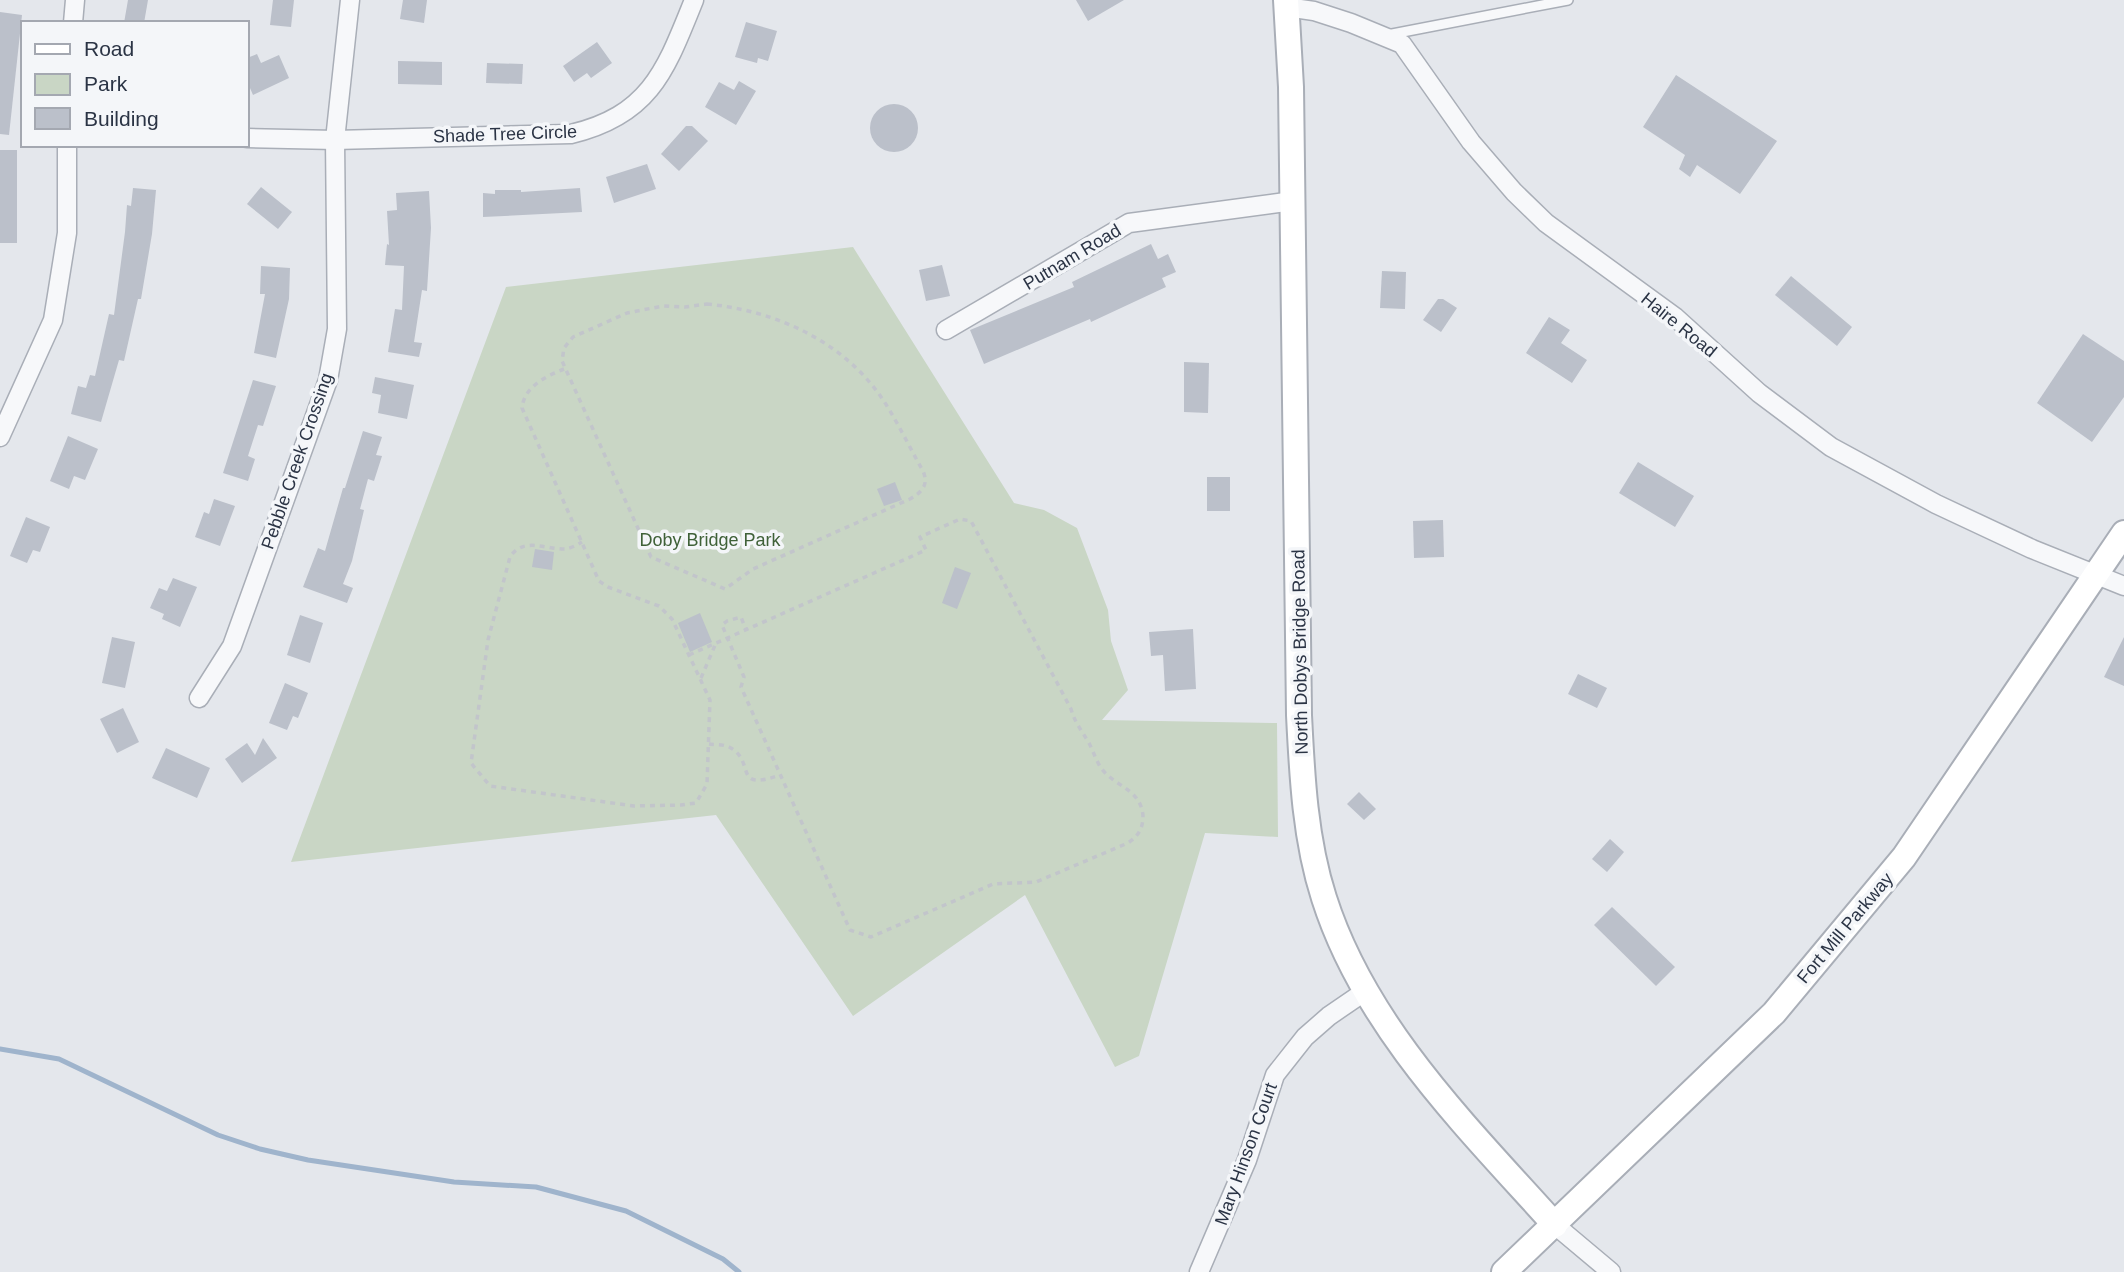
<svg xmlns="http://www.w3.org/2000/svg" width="2124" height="1272" font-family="Helvetica,sans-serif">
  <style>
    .green { fill: #c9d6c5 }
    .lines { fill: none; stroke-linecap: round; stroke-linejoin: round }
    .stream { stroke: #9fb4cc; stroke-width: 5 }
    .building { fill: #bbc0ca }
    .lane-casing { stroke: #a9aeb7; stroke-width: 12 }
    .street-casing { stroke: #a9aeb7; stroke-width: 21 }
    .secondary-casing { stroke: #a9aeb7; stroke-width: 28 }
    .path { stroke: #c2c5cb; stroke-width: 3.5; stroke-dasharray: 5 5; stroke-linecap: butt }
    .lane { stroke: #f7f8fa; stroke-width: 9 }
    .street { stroke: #f7f8fa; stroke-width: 18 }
    .secondary { stroke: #fff; stroke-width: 24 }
    .labels { text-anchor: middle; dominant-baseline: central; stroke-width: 7; stroke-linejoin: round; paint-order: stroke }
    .street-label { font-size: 18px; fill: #2b3445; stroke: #f4f6f9 }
    .park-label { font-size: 18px; fill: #3f6138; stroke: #f4f6f9 }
  </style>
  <rect width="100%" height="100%" fill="#e4e7ec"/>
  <!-- green -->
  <path class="green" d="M853,247L1014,503L1044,510L1077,528L1108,610L1111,641L1128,690L1102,720L1277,723L1278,837L1205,833L1139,1056L1115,1067L1025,895L853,1016L716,815L291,862L506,287Z"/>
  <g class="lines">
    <!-- stream -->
    <path class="stream" d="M0,1049L59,1059L218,1135L260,1149L308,1160L454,1182L536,1187L626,1211L723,1259L739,1272"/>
  </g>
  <!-- building -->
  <g class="building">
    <path d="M128,0H148L144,23H124Z"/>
    <path d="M273,0H294L291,27L270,25Z"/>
    <path d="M403,0H427L424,23L400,19Z"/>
    <path d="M1076,0H1124L1088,21Z"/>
    <path d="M0,12L22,15L9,135L0,134Z"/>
    <path d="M746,22L777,31L768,61L758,58L757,63L735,57Z"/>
    <path d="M597,42L612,63L591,78L587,73L574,82L563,66Z"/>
    <path d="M257,54L261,63L279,55L289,78L253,95L247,81V58Z"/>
    <path d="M398,61L442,62V85L398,84Z"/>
    <path d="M487,63L523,64L522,84L486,83Z"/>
    <path d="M1676,75L1777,141L1740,194L1697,165L1690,177L1679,169L1685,155L1643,127Z"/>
    <path d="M739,81L756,91L736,125L705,107L719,82L734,90Z"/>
    <circle cx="894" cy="128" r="24"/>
    <path d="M686,126H692L708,141L679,171L661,154Z"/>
    <rect x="0" y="150" width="17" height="93"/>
    <path d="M647,164L656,189L614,203L606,177Z"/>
    <path d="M261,187L292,212L278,229L247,204Z"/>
    <path d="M133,188L156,190L152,234L141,299H138L124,361L119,360L101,422L71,414L78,386L86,388L90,375L95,376L109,314L114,315L125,232L127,205L131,206Z"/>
    <path d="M580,188L582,212L483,217V193L495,194V190H521V192Z"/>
    <path d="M429,191L431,228L427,291L422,290L414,342L422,343L419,357L388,352L395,309L402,310L404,266L385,265L387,244L389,245L387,211L397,210L396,193Z"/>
    <path d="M1151,244L1158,259L1168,254L1176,272L1162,278L1166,287L1091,322L1090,319L984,364L970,330L1074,287L1072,282Z"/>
    <path d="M942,265L950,296L926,301L919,270Z"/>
    <path d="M261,266L290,268L289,299L276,358L254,353L265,294H260Z"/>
    <path d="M1382,271L1406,272L1405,309L1380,308Z"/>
    <path d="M1791,276L1852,327L1837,346L1775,295Z"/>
    <path d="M1438,299H1443L1457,308L1441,332L1423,320Z"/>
    <path d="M1549,317L1570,330L1561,343L1587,360L1572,383L1526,353Z"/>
    <path d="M2083,334L2124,361V397L2092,442L2037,403Z"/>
    <path d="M1184,362L1209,363L1208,413L1184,412Z"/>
    <path d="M375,377L414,385L407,419L378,413L381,395L372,393Z"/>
    <path d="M253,380L276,386L263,426L258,425L248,456L255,459L248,481L223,473Z"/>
    <path d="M363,431L382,437L376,455L382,456L374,481L368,479L360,509L364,510L352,561L343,584L353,588L347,603L303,587L318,548L325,551L343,488H345Z"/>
    <path d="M68,436L98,449L85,480L74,476L69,489L50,481Z"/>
    <path d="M1638,462L1694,496L1675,527L1619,493Z"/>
    <rect x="1207" y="477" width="23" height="34"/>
    <path d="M895,482L902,500L884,506L877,489Z"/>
    <path d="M214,499L235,506L220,546L195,537L204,512L209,514Z"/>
    <path d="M26,517L50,527L40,552L33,550L27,563L10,556Z"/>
    <path d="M1443,520L1444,557L1414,558L1413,521Z"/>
    <path d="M535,549L554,552L552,570L532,567Z"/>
    <path d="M955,567L971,573L957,609L942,603Z"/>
    <path d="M173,578L197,587L180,627L162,619L164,614L150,608L159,588L167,591Z"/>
    <path d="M700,613L712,642L690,652L678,623Z"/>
    <path d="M300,615L323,623L310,663L287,655Z"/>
    <path d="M1193,629L1196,689L1165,691L1163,655L1151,656L1149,632Z"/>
    <path d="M112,637L135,642L125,688L102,683Z"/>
    <path d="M2124,637V686L2104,677Z"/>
    <path d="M1578,674L1607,688L1597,708L1568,694Z"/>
    <path d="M285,683L308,693L298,718L293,716L287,730L269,723Z"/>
    <path d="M123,708L139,742L117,753L100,719Z"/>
    <path d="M263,738L277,758L242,783L225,759L247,743L255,755Z"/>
    <path d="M166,748L210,768L197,798L152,778Z"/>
    <path d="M1359,792L1376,809L1364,820L1347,804Z"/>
    <path d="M1610,839L1624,852L1607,872L1592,859Z"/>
    <path d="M1612,907L1675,967L1656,986L1594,925Z"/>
  </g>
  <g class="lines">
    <!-- lane casing -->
    <g class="lane-casing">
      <path id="lane" d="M1387,35L1568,0"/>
    </g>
    <!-- street casing -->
    <g class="street-casing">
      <g id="street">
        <path d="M1287,7L1314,11L1351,23L1402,44L1471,142L1514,192L1546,223L1675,317L1759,393L1831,447L1936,504L2032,549L2124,586"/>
        <path d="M73,23L75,0"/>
        <path d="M247,138L335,140L571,134C651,115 666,69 694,0"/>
        <path d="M946,330L1129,223L1293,201"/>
        <path d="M0,437L53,320L67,233V145"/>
        <path d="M199,698L232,646L328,380L337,329L335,140L350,0"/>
        <path d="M1555,1225L1611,1272"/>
        <path d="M1199,1272L1247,1160L1275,1075L1305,1037L1329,1016L1367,990"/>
      </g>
    </g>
    <!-- secondary casing -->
    <g class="secondary-casing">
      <g id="secondary">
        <path d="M1286,0L1291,87L1299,715C1302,776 1305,839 1324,898C1365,1027 1467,1127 1555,1225"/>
        <path d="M1504,1272L1774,1013L1904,857L2124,533"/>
      </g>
    </g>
    <!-- path -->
    <g class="path">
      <path d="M707,304C778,311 848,343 887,406C900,427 911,450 923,471C929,485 922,492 910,499L753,569L725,589L651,557L562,361L564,348L573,337L627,313L663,306L685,307Z"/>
      <path d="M564,369C546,376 524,387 522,408L599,581L608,587L659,606L672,619L710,700L707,784L696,803L681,805L634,806L490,786L471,763L488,640L510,557C524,536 546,550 566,549C571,548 577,545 582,542"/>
      <path d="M689,655L926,550L920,537L960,519L971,521L1071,709C1075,723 1082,731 1089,743C1093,751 1096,760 1101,768C1115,787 1141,789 1143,816C1143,829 1138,836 1128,843L1036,882L993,884L871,937L850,930L741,687L744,677L722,625L727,621L741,617L746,630"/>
      <path d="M701,678L716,643"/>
      <path d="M709,744C716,745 725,744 731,748C756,763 732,792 780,775"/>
    </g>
    <!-- lane -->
    <use href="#lane" class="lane"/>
    <!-- street -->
    <use href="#street" class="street"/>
    <!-- secondary -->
    <use href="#secondary" class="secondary"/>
  </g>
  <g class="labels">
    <!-- street labels -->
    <g class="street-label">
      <text transform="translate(505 134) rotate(-2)">Shade Tree Circle</text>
      <text transform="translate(1072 257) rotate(-31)">Putnam Road</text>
      <text transform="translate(1679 325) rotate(39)">Haire Road</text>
      <text transform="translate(297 461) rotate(-71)">Pebble Creek Crossing</text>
      <text transform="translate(1300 652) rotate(-91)">North Dobys Bridge Road</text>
      <text transform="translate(1845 928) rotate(-50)">Fort Mill Parkway</text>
      <text transform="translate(1246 1154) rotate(-70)">Mary Hinson Court</text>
    </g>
    <!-- park labels -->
    <g class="park-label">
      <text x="710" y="540">Doby Bridge Park</text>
    </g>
  </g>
  <!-- legend -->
  <rect x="21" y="21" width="228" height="126" fill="#f4f6f9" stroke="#a4a8b1" stroke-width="2"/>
  <rect x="35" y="44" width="35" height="10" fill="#ffffff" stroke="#a4a8b1" stroke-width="2"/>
  <text x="84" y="56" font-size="21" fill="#2b3445">Road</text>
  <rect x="35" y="74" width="35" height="21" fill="#c9d6c5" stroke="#a4a8b1" stroke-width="2"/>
  <text x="84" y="91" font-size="21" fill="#2b3445">Park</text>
  <rect x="35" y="108" width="35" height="21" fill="#bbc0ca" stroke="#a4a8b1" stroke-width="2"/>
  <text x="84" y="126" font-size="21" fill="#2b3445">Building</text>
</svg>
